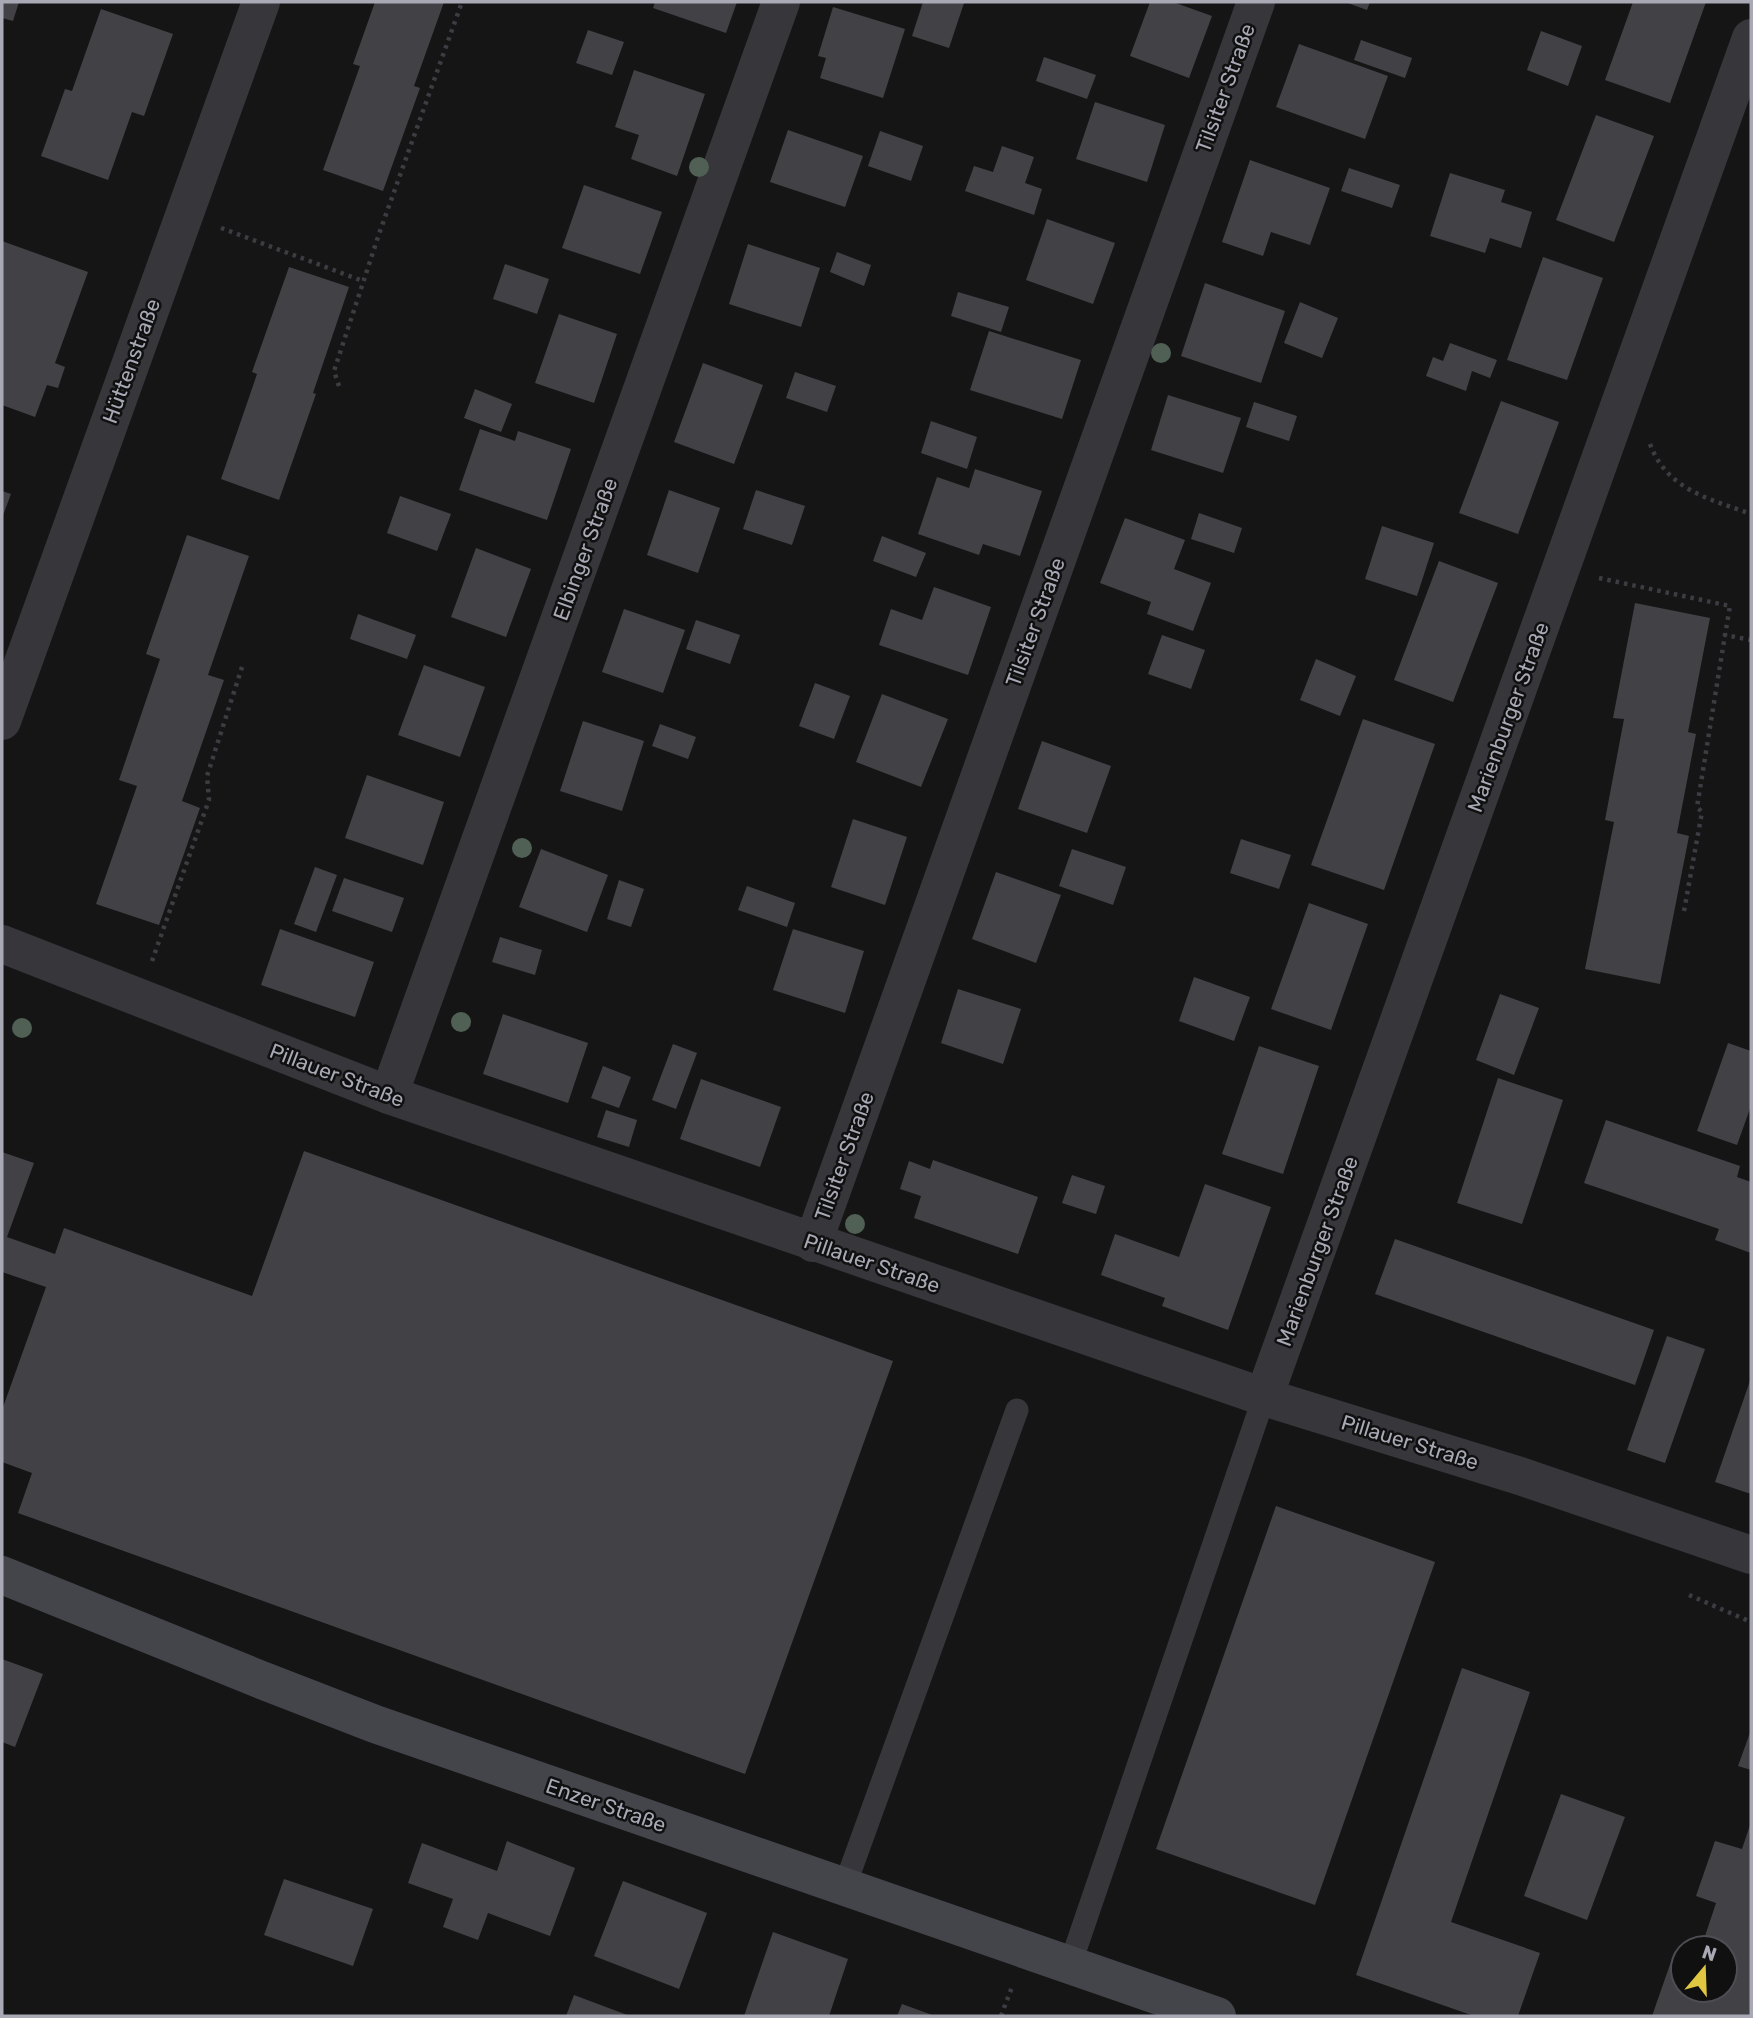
<svg xmlns="http://www.w3.org/2000/svg" width="1753" height="2018" font-family="Rubik,sans-serif">
  <style>
    .building { fill: #424246 }
    .lines { fill: none; stroke-linecap: round; stroke-linejoin: round }
    .path { stroke: #3c3d42; stroke-width: 4.5; stroke-dasharray: 3.5 5; stroke-linecap: butt }
    .service { stroke: #36363b; stroke-width: 23 }
    .minor { stroke: #36363b; stroke-width: 38 }
    .secondary { stroke: #44454b; stroke-width: 38 }
    .tree { fill: #506054 }
    .labels { text-anchor: middle; dominant-baseline: central; stroke-width: 5; stroke-linejoin: round; paint-order: stroke }
    .street-label { font-size: 21px; fill: #a8a9b5; stroke: #101011 }
  </style>
  <rect width="100%" height="100%" fill="#151516"/>
  <!-- building -->
  <g class="building">
    <path d="M2,2H19L13,21L2,18Z"/>
    <path d="M375,2H444L414,86L420,88L383,191L323,170L360,66L353,64Z"/>
    <path d="M655,2H737L726,33L653,8Z"/>
    <path d="M923,2L964,3L949,48L912,36Z"/>
    <path d="M1150,2H1173L1212,16L1189,78L1130,56Z"/>
    <path d="M1345,2H1370L1367,10Z"/>
    <path d="M1633,2H1706L1670,103L1605,80Z"/>
    <path d="M833,7L905,29L883,98L820,78L826,58L818,56Z"/>
    <path d="M101,9L173,34L144,116L132,112L108,180L41,156L65,89L72,91Z"/>
    <path d="M588,30L624,42L612,75L576,63Z"/>
    <path d="M1541,31L1582,46L1568,86L1527,70Z"/>
    <path d="M1361,40L1412,58L1405,78L1354,60Z"/>
    <path d="M1299,44L1388,76L1365,139L1276,107Z"/>
    <path d="M1044,57L1096,75L1087,99L1036,81Z"/>
    <path d="M634,70L705,94L677,176L631,159L639,135L615,127Z"/>
    <path d="M1095,102L1165,125L1147,182L1076,159Z"/>
    <path d="M1596,115L1654,136L1614,242L1556,220Z"/>
    <path d="M788,130L863,156L845,207L770,182Z"/>
    <path d="M880,131L923,146L911,181L868,166Z"/>
    <path d="M1002,146L1034,157L1025,183L1042,189L1034,215L965,191L974,166L993,172Z"/>
    <path d="M1250,160L1330,188L1310,245L1271,232L1263,256L1222,242Z"/>
    <path d="M1349,168L1400,185L1392,208L1341,191Z"/>
    <path d="M1450,173L1505,190L1501,202L1532,212L1521,248L1490,238L1485,253L1430,236Z"/>
    <path d="M584,185L662,212L640,274L562,248Z"/>
    <path d="M1047,219L1115,243L1093,304L1026,280Z"/>
    <path d="M2,241L88,272L55,363L65,367L58,388L47,385L35,417L2,405Z"/>
    <path d="M748,244L820,268L801,327L729,304Z"/>
    <path d="M837,252L871,265L864,286L830,272Z"/>
    <path d="M1543,257L1603,278L1567,380L1507,360Z"/>
    <path d="M505,264L549,279L537,314L493,299Z"/>
    <path d="M289,267L349,287L313,393L316,394L279,500L221,479L257,374L252,372Z"/>
    <path d="M1205,283L1285,311L1261,383L1181,356Z"/>
    <path d="M958,292L1009,307L1001,332L951,316Z"/>
    <path d="M1300,302L1338,318L1322,358L1284,343Z"/>
    <path d="M559,314L617,334L594,403L535,383Z"/>
    <path d="M989,331L1081,360L1062,419L970,390Z"/>
    <path d="M1450,343L1497,360L1490,378L1472,371L1466,391L1426,376L1433,357L1443,361Z"/>
    <path d="M703,363L763,385L734,464L674,442Z"/>
    <path d="M795,372L836,386L827,412L786,398Z"/>
    <path d="M475,389L512,404L501,432L464,418Z"/>
    <path d="M1168,395L1241,418L1223,473L1151,450Z"/>
    <path d="M1501,401L1559,422L1518,534L1459,513Z"/>
    <path d="M1254,402L1297,416L1289,441L1246,427Z"/>
    <path d="M931,421L977,437L967,469L921,453Z"/>
    <path d="M480,429L515,441L518,431L571,449L547,520L459,490Z"/>
    <path d="M975,469L1042,491L1020,556L983,544L979,555L918,534L937,477L969,488Z"/>
    <path d="M669,490L720,508L698,573L647,555Z"/>
    <path d="M756,490L805,506L792,545L743,529Z"/>
    <path d="M2,491L11,494L2,518Z"/>
    <path d="M400,496L451,514L437,551L387,533Z"/>
    <path d="M1199,513L1242,528L1234,553L1191,539Z"/>
    <path d="M1125,518L1185,540L1174,569L1211,583L1193,631L1147,614L1151,602L1100,583Z"/>
    <path d="M1382,526L1434,543L1417,596L1365,579Z"/>
    <path d="M187,535L249,556L208,675L224,680L182,801L200,808L159,925L96,904L137,786L119,780L160,659L146,654Z"/>
    <path d="M882,536L926,553L916,577L873,561Z"/>
    <path d="M476,548L531,569L506,637L451,617Z"/>
    <path d="M1439,561L1498,583L1453,702L1394,680Z"/>
    <path d="M934,587L991,607L968,675L879,645L891,609L922,620Z"/>
    <path d="M1635,603L1710,618L1688,732L1696,734L1677,833L1689,836L1660,984L1585,969L1614,822L1605,820L1624,719L1613,718Z"/>
    <path d="M624,609L685,630L663,693L602,672Z"/>
    <path d="M358,614L416,635L407,659L350,639Z"/>
    <path d="M696,620L740,635L730,664L686,649Z"/>
    <path d="M1162,635L1205,650L1191,689L1148,674Z"/>
    <path d="M1316,659L1356,676L1340,716L1300,700Z"/>
    <path d="M424,665L485,687L460,757L398,735Z"/>
    <path d="M815,683L850,696L834,739L799,726Z"/>
    <path d="M882,694L948,719L921,787L856,762Z"/>
    <path d="M1363,719L1435,744L1384,890L1311,865Z"/>
    <path d="M583,721L644,741L622,811L560,791Z"/>
    <path d="M660,724L696,737L688,759L652,746Z"/>
    <path d="M1042,741L1111,766L1087,833L1018,809Z"/>
    <path d="M367,775L444,802L423,865L345,838Z"/>
    <path d="M853,819L907,837L885,905L831,887Z"/>
    <path d="M1241,839L1291,855L1279,889L1230,873Z"/>
    <path d="M541,849L608,875L587,932L519,907Z"/>
    <path d="M1072,849L1126,867L1113,905L1059,886Z"/>
    <path d="M315,867L337,875L316,932L294,924Z"/>
    <path d="M996,872L1061,895L1036,963L972,939Z"/>
    <path d="M344,878L404,898L392,932L332,911Z"/>
    <path d="M619,880L644,889L631,927L607,919Z"/>
    <path d="M747,886L795,903L787,927L738,910Z"/>
    <path d="M1309,903L1368,924L1331,1030L1271,1009Z"/>
    <path d="M280,929L374,962L355,1017L261,985Z"/>
    <path d="M793,929L864,951L845,1013L773,990Z"/>
    <path d="M500,937L542,950L535,975L492,962Z"/>
    <path d="M1194,977L1250,997L1234,1041L1179,1021Z"/>
    <path d="M958,989L1021,1009L1003,1064L941,1043Z"/>
    <path d="M1500,994L1539,1008L1514,1075L1476,1060Z"/>
    <path d="M503,1014L588,1043L568,1103L483,1074Z"/>
    <path d="M1728,1043L1751,1051V1106L1737,1145L1697,1131Z"/>
    <path d="M673,1044L697,1053L676,1109L652,1100Z"/>
    <path d="M1259,1046L1319,1066L1283,1174L1222,1154Z"/>
    <path d="M603,1066L631,1077L619,1108L591,1098Z"/>
    <path d="M1498,1078L1563,1100L1522,1224L1457,1203Z"/>
    <path d="M701,1079L781,1107L760,1167L680,1139Z"/>
    <path d="M606,1110L637,1120L629,1147L597,1137Z"/>
    <path d="M1606,1120L1740,1166L1737,1177L1751,1182V1253L1715,1240L1719,1229L1584,1183Z"/>
    <path d="M304,1151L893,1361L745,1774L18,1513L32,1473L2,1462V1410L46,1287L2,1272V1152L34,1163L7,1237L55,1254L64,1228L252,1296Z"/>
    <path d="M933,1160L1038,1197L1018,1254L914,1218L921,1196L900,1189L909,1161L930,1169Z"/>
    <path d="M1072,1175L1105,1186L1096,1214L1062,1203Z"/>
    <path d="M1205,1184L1271,1207L1228,1330L1162,1306L1165,1298L1101,1275L1115,1234L1179,1257Z"/>
    <path d="M1395,1239L1654,1330L1635,1385L1375,1294Z"/>
    <path d="M1667,1336L1705,1349L1665,1463L1627,1450Z"/>
    <path d="M1751,1378V1494L1715,1482Z"/>
    <path d="M1276,1506L1435,1562L1315,1905L1156,1849Z"/>
    <path d="M2,1659L43,1674L15,1747L2,1742Z"/>
    <path d="M1462,1668L1530,1692L1451,1922L1540,1953L1518,2016H1474L1356,1975Z"/>
    <path d="M1751,1730V1770L1738,1766Z"/>
    <path d="M1561,1794L1625,1817L1587,1920L1524,1896Z"/>
    <path d="M1751,1822V2016H1652L1674,1953L1683,1956V1990H1725V1948H1701L1716,1903L1696,1896L1715,1841L1742,1849Z"/>
    <path d="M507,1841L575,1868L550,1936L488,1913L478,1940L443,1927L453,1899L408,1883L422,1843L497,1871Z"/>
    <path d="M284,1879L373,1909L353,1966L264,1935Z"/>
    <path d="M623,1881L707,1913L679,1989L594,1956Z"/>
    <path d="M773,1932L848,1959L829,2016H744Z"/>
    <path d="M574,1995L630,2016H566Z"/>
    <path d="M902,2004L935,2016H897Z"/>
  </g>
  <g class="lines">
    <!-- path -->
    <g class="path">
      <path d="M221,228L363,281"/>
      <path d="M339,386L334,371L379,234L462,2"/>
      <path d="M1650,444C1667,490 1710,499 1751,514"/>
      <path d="M1599,578L1730,606L1725,635L1751,640"/>
      <path d="M1684,911L1702,812L1697,807L1725,635"/>
      <path d="M152,961L209,800L207,776L242,667"/>
      <path d="M1689,1595L1751,1622"/>
      <path d="M1001,2016L1012,1987"/>
    </g>
    <!-- service -->
    <g class="service">
      <path d="M844,1888L1017,1410"/>
      <path d="M1070,1965L1264,1397"/>
    </g>
    <!-- minor -->
    <g class="minor">
      <path d="M2,721L261,2"/>
      <path d="M2,944L389,1095L1264,1397L1520,1476L1751,1555"/>
      <path d="M389,1095L781,2"/>
      <path d="M813,1243L1256,2"/>
      <path d="M1264,1397L1751,38"/>
    </g>
    <!-- secondary -->
    <path class="secondary" d="M2,1575L254,1677L375,1724L1217,2016"/>
  </g>
  <!-- trees -->
  <g class="tree">
    <circle cx="699" cy="167" r="10"/>
    <circle cx="1161" cy="353" r="10"/>
    <circle cx="522" cy="848" r="10"/>
    <circle cx="461" cy="1022" r="10"/>
    <circle cx="22" cy="1028" r="10"/>
    <circle cx="855" cy="1224" r="10"/>
  </g>
  <g class="labels">
    <!-- street labels -->
    <g class="street-label">
      <text transform="translate(1225 88) rotate(-70)">Tilsiter Straße</text>
      <text transform="translate(131 361) rotate(-70)">Hüttenstraße</text>
      <text transform="translate(585 549) rotate(-70)">Elbinger Straße</text>
      <text transform="translate(1035 622) rotate(-70)">Tilsiter Straße</text>
      <text transform="translate(1508 717) rotate(-70)">Marienburger Straße</text>
      <text transform="translate(337 1075) rotate(21)">Pillauer Straße</text>
      <text transform="translate(844 1156) rotate(-70)">Tilsiter Straße</text>
      <text transform="translate(1317 1251) rotate(-70)">Marienburger Straße</text>
      <text transform="translate(872 1263) rotate(19)">Pillauer Straße</text>
      <text transform="translate(1410 1442) rotate(17)">Pillauer Straße</text>
      <text transform="translate(606 1805) rotate(19)">Enzer Straße</text>
    </g>
  </g>
  <!-- border -->
  <rect width="1753" height="2018" fill="none" stroke="#a8a9b5" stroke-width="7"/>
  <!-- north arrow -->
  <g transform="translate(1704 1969) rotate(19)"><circle r="33" fill="#101011" stroke="#4d4d53" stroke-width="2"/>
  <path d="M0-5L12 26L0 18L-12 26Z" fill="#e1c741"/>
  <text y="-10" font-size="19" font-weight="bold" text-anchor="middle" fill="#a8a9b5">N</text>
  </g>
</svg>
